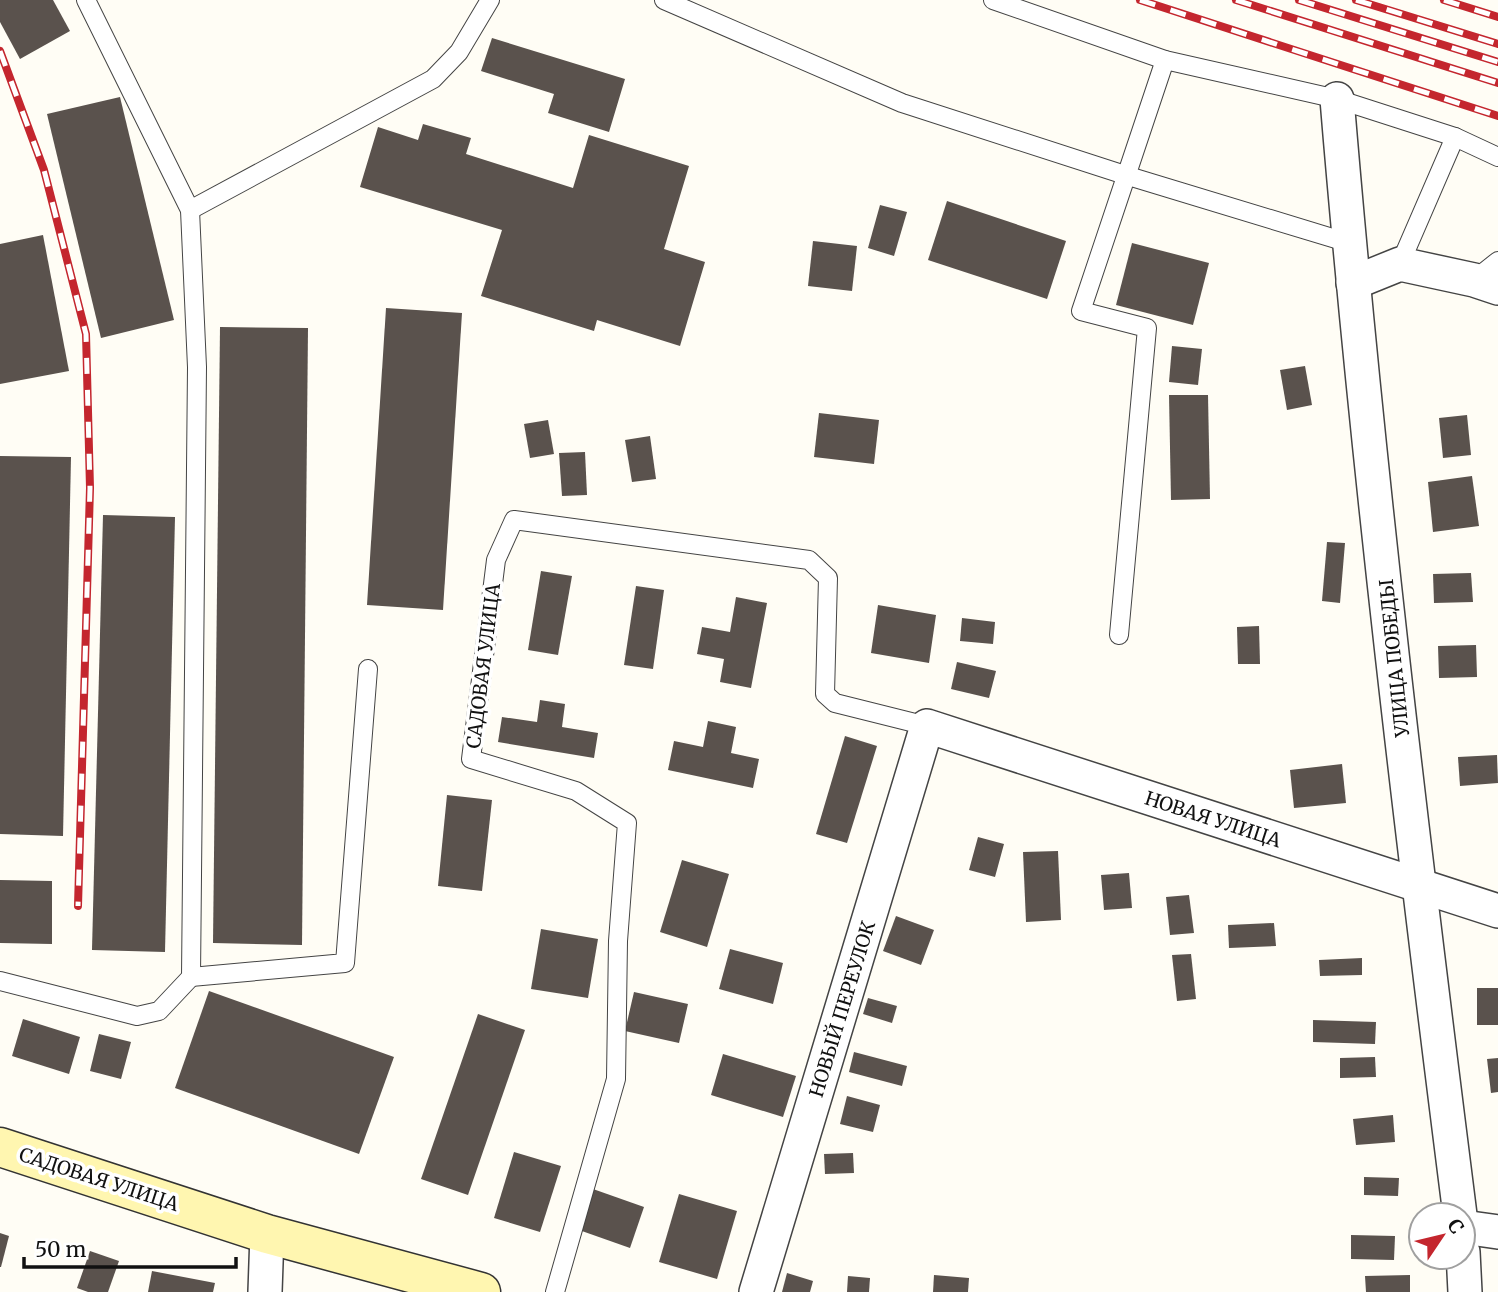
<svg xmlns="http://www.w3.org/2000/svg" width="1498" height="1292" font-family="Merriweather,serif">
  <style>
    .building { fill: #5a524d }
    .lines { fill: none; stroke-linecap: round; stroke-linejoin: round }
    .lane-casing { stroke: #444; stroke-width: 20 }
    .street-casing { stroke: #444; stroke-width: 36 }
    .secondary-casing { stroke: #333; stroke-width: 41 }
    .lane { stroke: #fff; stroke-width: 18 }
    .street { stroke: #fff; stroke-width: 33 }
    .secondary { stroke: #fff6b0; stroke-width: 38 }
    .rail-casing { stroke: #c4262e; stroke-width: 8 }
    .rail { stroke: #fff; stroke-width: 5; stroke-dasharray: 16; stroke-linecap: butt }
    .labels { text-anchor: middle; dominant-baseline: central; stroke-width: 7; stroke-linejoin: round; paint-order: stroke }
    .street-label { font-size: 19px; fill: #111; stroke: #fff }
  </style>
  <rect width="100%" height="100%" fill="#fffdf5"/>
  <!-- building -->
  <g class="building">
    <path d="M0,0H53L70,31L20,59L0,22Z"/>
    <path d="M492,38L625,79L609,132L548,113L554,94L481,71Z"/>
    <path d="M120,97L174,320L101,338L47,114Z"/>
    <path d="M423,124L471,138L466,154L573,188L589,135L689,166L664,249L705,262L680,346L597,320L594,331L481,296L502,230L360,187L378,127L418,140Z"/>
    <path d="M947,201L1066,241L1047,299L928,260Z"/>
    <path d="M880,205L907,212L894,256L868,248Z"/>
    <path d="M43,235L69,371L0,384V244Z"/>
    <path d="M813,241L857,246L852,291L808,286Z"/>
    <path d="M1132,243L1209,263L1193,325L1116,305Z"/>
    <path d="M386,308L462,313L443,610L367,605Z"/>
    <path d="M220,327L308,328L302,945L213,943Z"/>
    <path d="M1172,346L1202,349L1198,385L1169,382Z"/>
    <path d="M1305,366L1312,405L1287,410L1280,370Z"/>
    <path d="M1169,395H1208L1210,499L1171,500Z"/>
    <path d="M819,413L879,420L874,464L814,457Z"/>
    <path d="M1467,415L1471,455L1443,458L1439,418Z"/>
    <path d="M548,420L554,454L530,458L524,424Z"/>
    <path d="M650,436L656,479L632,482L625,440Z"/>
    <path d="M585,452L587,495L562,496L559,453Z"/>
    <path d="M0,456L71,457L63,836L0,834Z"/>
    <path d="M1472,476L1479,526L1433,532L1428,482Z"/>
    <path d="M103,515L175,517L165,952L92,950Z"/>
    <path d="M1327,542L1345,543L1340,603L1322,601Z"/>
    <path d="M541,571L572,576L558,655L528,650Z"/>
    <path d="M1471,573L1473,602L1434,603L1433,574Z"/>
    <path d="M636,586L664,590L653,669L624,665Z"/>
    <path d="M736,597L767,603L751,688L720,682L724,659L697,654L702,627L730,632Z"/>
    <path d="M878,605L936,615L929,663L871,653Z"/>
    <path d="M962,618L995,622L993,644L960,641Z"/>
    <path d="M1259,626L1260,664H1238L1237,627Z"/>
    <path d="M1476,645L1477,677L1439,678L1438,646Z"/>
    <path d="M957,662L996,671L989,698L951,689Z"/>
    <path d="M540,700L565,704L562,727L598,733L594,758L498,742L502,717L537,722Z"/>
    <path d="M708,721L736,727L731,753L759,759L753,788L668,770L674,741L703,747Z"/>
    <path d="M845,736L877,746L847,843L816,834Z"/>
    <path d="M1497,755L1498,783L1460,786L1458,757Z"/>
    <path d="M1342,764L1346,803L1294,808L1290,770Z"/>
    <path d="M447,795L492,800L482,891L438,886Z"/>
    <path d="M978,837L1004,844L995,877L969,870Z"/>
    <path d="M1058,851L1061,920L1026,922L1023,852Z"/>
    <path d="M682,860L729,874L707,947L660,932Z"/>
    <path d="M1129,873L1132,908L1104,910L1101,875Z"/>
    <path d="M0,880L52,881V944L0,943Z"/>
    <path d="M1189,895L1194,933L1170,935L1166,897Z"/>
    <path d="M896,916L934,930L921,965L883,951Z"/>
    <path d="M1274,923L1276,946L1229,948L1228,925Z"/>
    <path d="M541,929L598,939L588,998L531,989Z"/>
    <path d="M730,949L783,963L773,1004L719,989Z"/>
    <path d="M1191,954L1196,999L1177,1001L1172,955Z"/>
    <path d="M1362,958V975L1320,976L1319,960Z"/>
    <rect x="1477" y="988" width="21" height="37"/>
    <path d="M209,991L394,1057L359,1154L175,1088Z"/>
    <path d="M634,992L688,1004L679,1043L625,1031Z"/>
    <path d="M868,998L897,1006L892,1023L863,1014Z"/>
    <path d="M478,1014L525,1030L468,1195L421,1179Z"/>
    <path d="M23,1019L80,1037L69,1074L12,1056Z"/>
    <path d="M1313,1020L1376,1022L1375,1044L1313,1042Z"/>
    <path d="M99,1034L131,1042L121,1079L90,1071Z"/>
    <path d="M854,1052L907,1066L902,1086L849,1072Z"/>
    <path d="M723,1054L796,1076L783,1117L711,1095Z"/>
    <path d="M1375,1057L1376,1077L1340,1078V1058Z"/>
    <path d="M1498,1058V1092L1491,1093L1487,1059Z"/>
    <path d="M847,1096L880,1105L873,1132L840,1124Z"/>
    <path d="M1393,1115L1395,1142L1356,1145L1353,1119Z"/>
    <path d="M514,1152L561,1166L540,1232L494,1218Z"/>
    <path d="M853,1153L854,1173L825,1174L824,1154Z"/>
    <path d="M1364,1177L1399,1178L1398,1196L1364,1195Z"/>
    <path d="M593,1189L644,1207L630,1248L579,1230Z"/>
    <path d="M679,1194L737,1211L717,1279L659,1262Z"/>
    <path d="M0,1233L9,1236L1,1267H0Z"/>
    <path d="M1351,1235L1395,1236L1394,1260L1351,1259Z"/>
    <path d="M90,1251L119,1261L108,1292H88L77,1288Z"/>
    <path d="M152,1271L215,1283L213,1292H148Z"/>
    <path d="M787,1273L813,1281L810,1292H782Z"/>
    <path d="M934,1275L969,1278L968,1292H933Z"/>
    <path d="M1410,1275V1292H1366L1365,1276Z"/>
    <path d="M848,1276L870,1278L869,1292H847Z"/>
  </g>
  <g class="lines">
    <!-- lane casing -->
    <g class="lane-casing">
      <g id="lane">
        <path d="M664,0L902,103L1125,175L1349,243"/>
        <path d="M993,0L1165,60L1337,99L1455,137L1498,157"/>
        <path d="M190,210L433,79L459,52L490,0"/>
        <path d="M1400,264L1455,137"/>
        <path d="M1474,280L1498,261"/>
        <path d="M1119,635L1147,328L1081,311L1165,60"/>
        <path d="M191,977L345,963L368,669"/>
        <path d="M0,981L137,1016L159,1011L191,977L197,367L190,210L86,0"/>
        <path d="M555,1292L616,1079L618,941L627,823L576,791L471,759L496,560L514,520L809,560L828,578L825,694L835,703L927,726"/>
      </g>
    </g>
    <!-- street casing -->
    <g class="street-casing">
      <g id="street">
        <path d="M1337,99C1368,472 1413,844 1460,1215"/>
        <path d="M1353,283L1400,264L1474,280L1498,288"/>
        <path d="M1463,1227L1498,1232"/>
        <path d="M1463,1252L1465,1292"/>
        <path d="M265,1292L267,1234"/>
        <path d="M756,1292L927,726L1498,911"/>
      </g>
    </g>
    <!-- secondary casing -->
    <g class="secondary-casing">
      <path id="secondary" d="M0,1147L267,1234L481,1292"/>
    </g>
    <!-- lane -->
    <use href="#lane" class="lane"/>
    <!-- street -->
    <use href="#street" class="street"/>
    <!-- secondary -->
    <use href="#secondary" class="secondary"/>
    <!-- rail casing -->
    <g class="rail-casing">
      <g id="rail">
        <path d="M1140,0L1498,116"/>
        <path d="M1236,0L1498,83"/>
        <path d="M1299,0L1498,62"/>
        <path d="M1356,0L1498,44"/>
        <path d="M1444,0L1498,17"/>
        <path d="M0,51L44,170L86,334L90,488L78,906"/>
      </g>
    </g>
    <!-- rail -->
    <use href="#rail" class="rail"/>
  </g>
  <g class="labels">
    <!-- street labels -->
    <g class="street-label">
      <text transform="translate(1394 658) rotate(-96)">УЛИЦА ПОБЕДЫ</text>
      <text transform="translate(483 666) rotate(-83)">САДОВАЯ УЛИЦА</text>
      <text transform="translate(1213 819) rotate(18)">НОВАЯ УЛИЦА</text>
      <text transform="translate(842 1009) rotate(-73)">НОВЫЙ ПЕРЕУЛОК</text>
      <text transform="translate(99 1179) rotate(18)">САДОВАЯ УЛИЦА</text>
    </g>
  </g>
  <!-- north arrow -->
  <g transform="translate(1442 1236) rotate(55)"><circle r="33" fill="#ffffff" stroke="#a0a0a0" stroke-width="2"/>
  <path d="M0-5L12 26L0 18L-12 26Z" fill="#c4262e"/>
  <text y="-10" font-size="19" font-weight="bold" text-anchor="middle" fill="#111111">С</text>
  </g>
  <!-- scale -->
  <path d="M24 1257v10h212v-10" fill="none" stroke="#111111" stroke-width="3.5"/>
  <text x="35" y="1257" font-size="21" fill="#111111" stroke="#ffffff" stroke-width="5" paint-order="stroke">50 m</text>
</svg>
